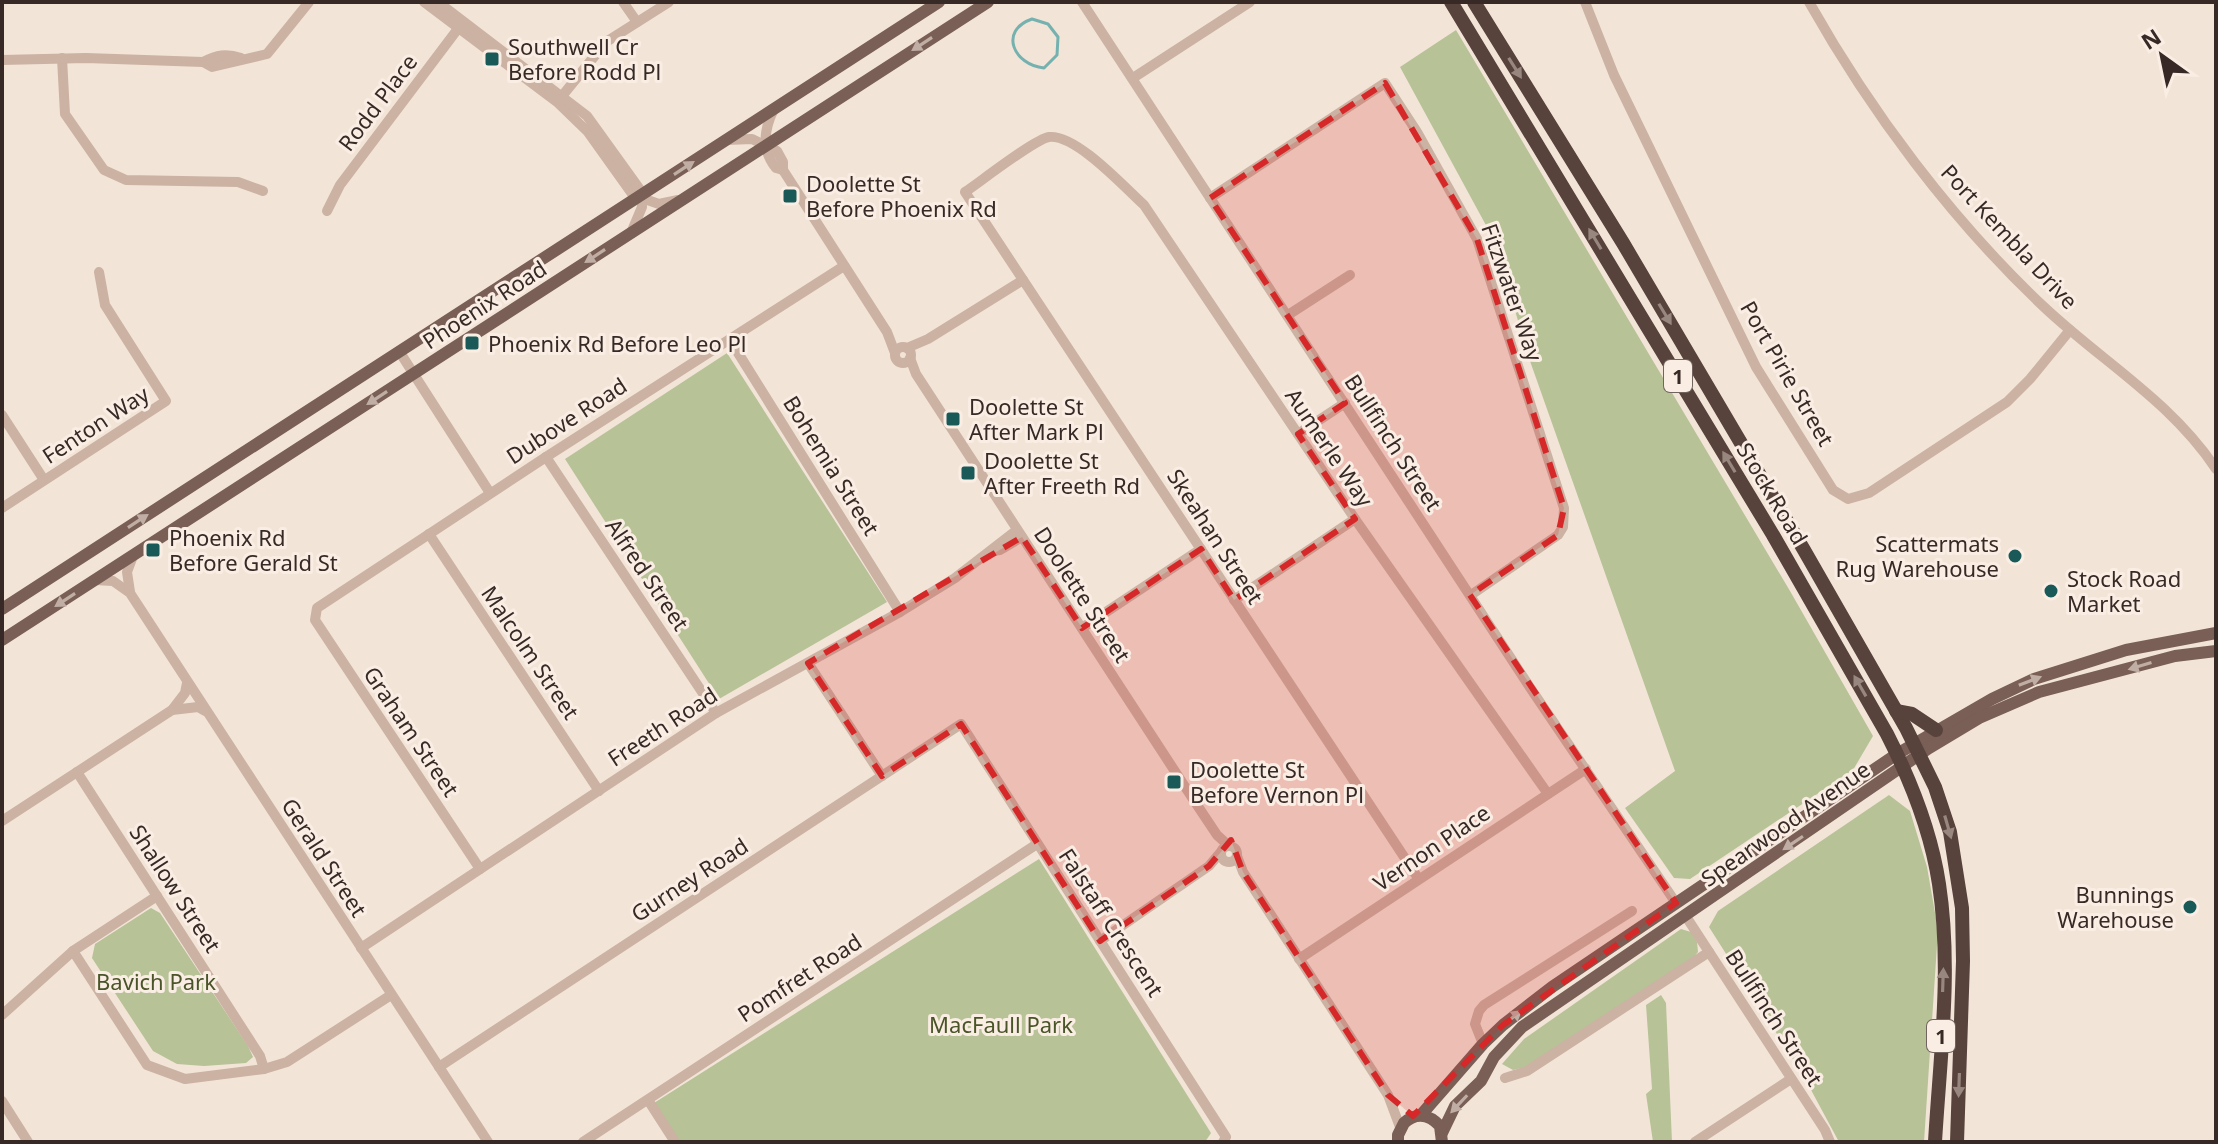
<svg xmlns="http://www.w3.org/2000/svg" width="2218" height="1144" font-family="'Noto Sans',sans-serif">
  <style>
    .green { fill: #b7c297 }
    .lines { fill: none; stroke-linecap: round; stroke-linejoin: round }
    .stream { stroke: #75b1af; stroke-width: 3 }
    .minor { stroke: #cbb2a3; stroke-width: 10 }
    .major { stroke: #795f56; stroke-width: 12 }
    .highway { stroke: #57423c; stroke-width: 14 }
    .oneway { fill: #c0aea4 }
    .oneway2 { fill: #98877f }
    .marked { fill: #d62828; fill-opacity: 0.2; stroke: #d62828; stroke-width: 6; stroke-dasharray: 16 10; stroke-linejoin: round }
    .poi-dot { fill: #195958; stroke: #faeee4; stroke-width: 3 }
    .labels { text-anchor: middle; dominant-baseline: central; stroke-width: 6; stroke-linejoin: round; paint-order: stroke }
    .shield { fill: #faeee4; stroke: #71645f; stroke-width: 2 }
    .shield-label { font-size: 20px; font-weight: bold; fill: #362926 }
    .poi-label { font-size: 22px; fill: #362926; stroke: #faeee4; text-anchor: start }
    .street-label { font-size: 22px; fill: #362926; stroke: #faeee4 }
    .park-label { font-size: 22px; fill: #495528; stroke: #faeee4 }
  </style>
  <rect width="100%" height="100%" fill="#f3e4d8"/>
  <!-- green -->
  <g class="green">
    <path d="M1456,30L1790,591L1873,736L1853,770L1690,879L1674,878L1625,808L1675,771L1530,361L1494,240L1400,67Z"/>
    <path d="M727,353L887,602L719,699L565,459Z"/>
    <path d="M1889,795L1910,811L1927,867L1938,930L1924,1142H1839L1803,1075L1709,927L1718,911Z"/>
    <path d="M1039,859L1211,1133L1205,1142H679L654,1103Z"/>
    <path d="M151,908L160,913L248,1046L253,1057L246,1063L204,1066L177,1064L153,1051L92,958L95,944Z"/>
    <path d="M1681,929L1691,932L1697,942L1698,952L1693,958L1526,1067L1513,1070L1502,1064L1524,1039Z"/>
    <path d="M1661,995L1666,1003L1672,1142H1653L1646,1094L1652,1089L1646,1005Z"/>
  </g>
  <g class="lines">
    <!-- stream -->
    <path class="stream" d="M1032,19L1048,24L1058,37L1057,55L1044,68C1014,65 998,31 1032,19Z"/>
    <!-- minor -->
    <g class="minor">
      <path d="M424,2L557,102L588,132L633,195L659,204L678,200"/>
      <path d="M438,2L587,116L641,191L642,207L631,233"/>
      <path d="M623,2L637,22"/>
      <path d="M1082,2L1531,689L1676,903"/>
      <path d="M1585,2L1614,75L1756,367L1833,490L1848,499L1869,493L2007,402L2030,379L2070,330"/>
      <path d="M1809,2C1871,112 1951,219 2043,306C2101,361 2171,401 2216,469"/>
      <path d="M62,58L65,114L104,170L126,180L238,182L263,191"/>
      <path d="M2,60L86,58L203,62L212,67L267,54L309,2"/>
      <path d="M203,62C217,55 226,53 241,58"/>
      <path d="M1133,78L1250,2"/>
      <path d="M558,101L606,42L669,2"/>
      <path d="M774,109C764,129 761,150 776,168L783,170"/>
      <path d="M726,140L752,139L777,151L783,162V170L887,332L895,353"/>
      <path d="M1210,198L1385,83L1417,132L1477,239L1564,508L1563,527L1558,535L1471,595"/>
      <path d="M327,211L340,185L460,26"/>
      <path d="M1288,315L1350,275"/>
      <path d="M730,340L900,612"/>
      <circle cx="903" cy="355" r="8"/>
      <path d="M907,348L928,339L1023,280"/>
      <path d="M399,351L490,493"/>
      <path d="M910,358L916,374L1193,799L1217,835L1229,846"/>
      <path d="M2,415L44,480"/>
      <path d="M1298,434L1345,403"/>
      <path d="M546,457L716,713"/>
      <path d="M2,508L166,401L105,305L99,272"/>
      <path d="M429,534L599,791"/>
      <path d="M993,551L1000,550L1022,537"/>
      <path d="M95,580L113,581L130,593L488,1142"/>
      <path d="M130,592L127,572L133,556"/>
      <path d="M1234,600L1355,519"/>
      <path d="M1082,628L1201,549"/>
      <path d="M808,663L882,776"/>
      <path d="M172,710L198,707L205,711"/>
      <path d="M77,772L260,1056L264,1069"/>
      <path d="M2,821L172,710L185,693L187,683"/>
      <circle cx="1229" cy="854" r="8"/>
      <path d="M1237,856L1243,872L1388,1095L1400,1127"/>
      <path d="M480,869L315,620L317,608L546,457L844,266"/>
      <path d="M1418,878L965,192C980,182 1035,139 1049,137C1076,134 1124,187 1144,205L1355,519L1548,794"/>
      <path d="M1685,915L1825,1130L1830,1142"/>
      <path d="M1100,941L1209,866L1220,853"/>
      <path d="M361,948L716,713L900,612L955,578L1017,530"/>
      <path d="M73,951L147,1065L185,1079L264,1069L287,1062L391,995"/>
      <path d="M1299,959L1586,769"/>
      <path d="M2,1015L73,951L157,896"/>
      <path d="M1483,1044L1475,1024L1479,1011L1484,1005L1632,911"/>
      <path d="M439,1067L961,724L1226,1137L1223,1142"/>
      <path d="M1505,1078L1527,1071L1709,952"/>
      <path d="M648,1100L675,1142"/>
      <path d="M2,1101L28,1142"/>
      <path d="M583,1142L1037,844"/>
      <path d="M1695,1142L1791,1079"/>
    </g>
    <!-- major -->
    <g class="major">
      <path d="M2,609L939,2"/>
      <path d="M2,640L988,2"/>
      <path d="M1421,1115L1483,1044L1503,1025L1552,987L1897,754L1992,699L2034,679L2126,650L2216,633"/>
      <path d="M1442,1133L1455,1106L1481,1081L1494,1057L1522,1027L1929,748L1979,718L2039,692L2175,656L2216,651"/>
      <path d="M1398,1142V1135L1404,1123C1416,1112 1429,1114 1440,1126L1442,1142"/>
    </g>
    <!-- highway -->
    <g class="highway">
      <path d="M1451,2L1773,535L1887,734C1911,781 1931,831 1939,884C1952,969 1940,1057 1935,1142"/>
      <path d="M1474,2L1623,243L1804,550L1906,728L1935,787L1950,832L1962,908L1963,961L1957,1142"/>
      <path d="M1896,711L1912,714L1936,730"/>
    </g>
  </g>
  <!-- one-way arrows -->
  <defs><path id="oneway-solid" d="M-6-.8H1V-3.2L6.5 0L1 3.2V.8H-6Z" transform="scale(2)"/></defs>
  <g class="oneway">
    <use href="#oneway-solid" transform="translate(922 44) rotate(147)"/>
    <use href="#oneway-solid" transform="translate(684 168) rotate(-33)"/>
    <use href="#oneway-solid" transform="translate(595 256) rotate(147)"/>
    <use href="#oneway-solid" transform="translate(377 398) rotate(147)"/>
    <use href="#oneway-solid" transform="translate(138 521) rotate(-33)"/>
    <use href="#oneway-solid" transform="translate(65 600) rotate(147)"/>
    <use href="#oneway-solid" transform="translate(2140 666) rotate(163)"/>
    <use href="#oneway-solid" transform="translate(2030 681) rotate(-21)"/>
    <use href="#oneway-solid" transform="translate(1793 843) rotate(146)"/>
    <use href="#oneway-solid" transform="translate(1512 1018) rotate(-38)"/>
    <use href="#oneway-solid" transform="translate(1459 1104) rotate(133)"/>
  </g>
  <g class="oneway2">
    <use href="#oneway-solid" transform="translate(1515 68) rotate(58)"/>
    <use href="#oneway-solid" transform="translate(1595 239) rotate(-121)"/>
    <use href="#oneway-solid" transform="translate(1665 314) rotate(59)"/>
    <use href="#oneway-solid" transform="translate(1729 462) rotate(-121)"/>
    <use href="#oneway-solid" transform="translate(1860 686) rotate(-120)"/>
    <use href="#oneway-solid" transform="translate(1948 827) rotate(74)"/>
    <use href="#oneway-solid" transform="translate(1943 980) rotate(-88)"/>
    <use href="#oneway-solid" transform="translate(1959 1085) rotate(92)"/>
  </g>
  <!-- marked area -->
  <path class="marked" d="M1385,83L1477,239L1564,508L1558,535L1470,595L1676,903L1503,1025L1413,1116L1388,1095L1243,872L1231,840L1209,866L1100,941L961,724L882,776L808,663L1022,537L1082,628L1201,549L1234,600L1355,519L1298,434L1345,403L1210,198Z"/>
  <!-- markers -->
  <g class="poi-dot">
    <rect x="484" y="51" width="16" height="16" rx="4"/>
    <rect x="782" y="188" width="16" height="16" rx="4"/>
    <rect x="464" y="335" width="16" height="16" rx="4"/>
    <rect x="945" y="411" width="16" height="16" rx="4"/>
    <rect x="960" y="465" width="16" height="16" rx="4"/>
    <rect x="145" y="542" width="16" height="16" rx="4"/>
    <circle cx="2015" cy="556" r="8"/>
    <circle cx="2051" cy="591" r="8"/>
    <rect x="1166" y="774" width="16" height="16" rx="4"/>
    <circle cx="2190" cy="907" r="8"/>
  </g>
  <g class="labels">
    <!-- shield labels -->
    <g class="shield">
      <rect x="1664" y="360" width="28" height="32" rx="6"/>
      <rect x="1927" y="1020" width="28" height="32" rx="6"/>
    </g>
    <g class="shield-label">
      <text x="1678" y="376">1</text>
      <text x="1941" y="1036">1</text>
    </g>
    <!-- poi labels -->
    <g class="poi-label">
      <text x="508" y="46">Southwell Cr<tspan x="508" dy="25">Before Rodd Pl</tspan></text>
      <text x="806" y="183">Doolette St<tspan x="806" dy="25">Before Phoenix Rd</tspan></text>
      <text x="488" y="343">Phoenix Rd Before Leo Pl</text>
      <text x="969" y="406">Doolette St<tspan x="969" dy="25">After Mark Pl</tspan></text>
      <text x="984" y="460">Doolette St<tspan x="984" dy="25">After Freeth Rd</tspan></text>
      <text x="169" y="537">Phoenix Rd<tspan x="169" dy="25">Before Gerald St</tspan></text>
      <text x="1999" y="543" text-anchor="end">Scattermats<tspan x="1999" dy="25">Rug Warehouse</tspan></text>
      <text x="2067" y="578">Stock Road<tspan x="2067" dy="25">Market</tspan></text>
      <text x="1190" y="769">Doolette St<tspan x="1190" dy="25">Before Vernon Pl</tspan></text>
      <text x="2174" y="894" text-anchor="end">Bunnings<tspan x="2174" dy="25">Warehouse</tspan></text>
    </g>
    <!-- street labels -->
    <g class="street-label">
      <text transform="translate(377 102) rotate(-53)">Rodd Place</text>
      <text transform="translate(2010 236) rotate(47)">Port Kembla Drive</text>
      <text transform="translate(1513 292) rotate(71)">Fitzwater Way</text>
      <text transform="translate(484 304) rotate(-33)">Phoenix Road</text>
      <text transform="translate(1788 373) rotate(60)">Port Pirie Street</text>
      <text transform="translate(566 420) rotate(-33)">Dubove Road</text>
      <text transform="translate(95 424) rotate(-33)">Fenton Way</text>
      <text transform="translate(1394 442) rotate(57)">Bullfinch Street</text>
      <text transform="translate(1330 447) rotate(56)">Aumerle Way</text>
      <text transform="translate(832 465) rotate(58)">Bohemia Street</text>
      <text transform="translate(1773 493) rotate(59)">Stock Road</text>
      <text transform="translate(1216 536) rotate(57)">Skeahan Street</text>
      <text transform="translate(648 574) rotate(56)">Alfred Street</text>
      <text transform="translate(1083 594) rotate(57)">Doolette Street</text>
      <text transform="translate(531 652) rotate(56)">Malcolm Street</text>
      <text transform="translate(662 726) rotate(-33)">Freeth Road</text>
      <text transform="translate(412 731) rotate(56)">Graham Street</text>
      <text transform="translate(1785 823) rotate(-35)">Spearwood Avenue</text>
      <text transform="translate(1431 847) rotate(-34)">Vernon Place</text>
      <text transform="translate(325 857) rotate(57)">Gerald Street</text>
      <text transform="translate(689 879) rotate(-33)">Gurney Road</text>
      <text transform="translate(176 888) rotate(57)">Shallow Street</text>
      <text transform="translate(1112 922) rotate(57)">Falstaff Crescent</text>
      <text transform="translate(799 977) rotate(-33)">Pomfret Road</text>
      <text transform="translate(1775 1017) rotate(57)">Bullfinch Street</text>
    </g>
    <!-- park labels -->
    <g class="park-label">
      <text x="156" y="981">Bavich Park</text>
      <text x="1001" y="1024">MacFaull Park</text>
    </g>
  </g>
  <!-- border -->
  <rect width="2218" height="1144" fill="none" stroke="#362926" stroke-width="8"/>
  <!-- north arrow -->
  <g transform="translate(2162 56) rotate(327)" stroke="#faeee4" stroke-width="6" paint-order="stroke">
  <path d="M0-6L14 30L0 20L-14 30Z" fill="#362926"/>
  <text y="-12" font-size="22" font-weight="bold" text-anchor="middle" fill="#362926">N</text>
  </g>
</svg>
